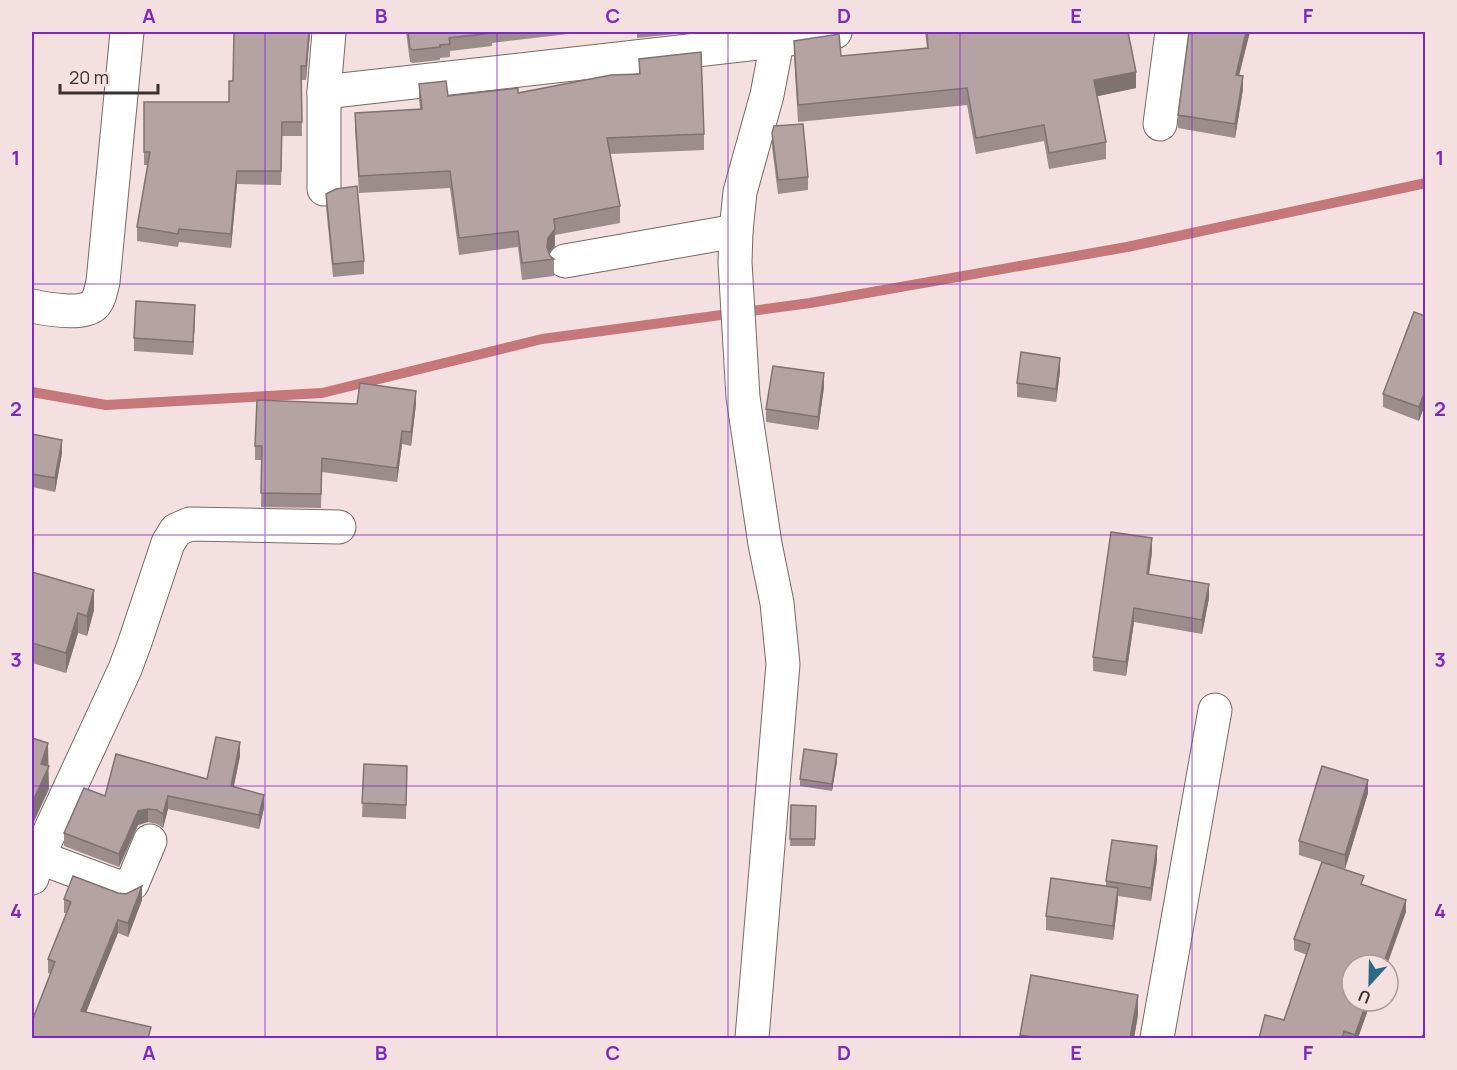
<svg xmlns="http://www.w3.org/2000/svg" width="1457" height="1070" font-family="Manrope,sans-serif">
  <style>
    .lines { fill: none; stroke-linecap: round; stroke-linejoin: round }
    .stream { stroke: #c5777a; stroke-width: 10 }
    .minor-casing { stroke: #786868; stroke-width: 35 }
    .minor { stroke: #fff; stroke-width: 33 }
    .wall { fill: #9c8c8c }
    .shaded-wall { fill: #7f7272 }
    .building { fill: #b5a3a3; stroke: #7f7272; stroke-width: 1.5 }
    .grid { fill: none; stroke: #7b2cbf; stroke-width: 1.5; stroke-opacity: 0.55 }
    .neatline { fill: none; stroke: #7b2cbf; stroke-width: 2 }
    .grid-label { font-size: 20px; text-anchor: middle; font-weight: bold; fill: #7b2cbf }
  </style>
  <rect width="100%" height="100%" fill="#f4e0e1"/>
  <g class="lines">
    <!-- stream -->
    <path class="stream" d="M32,392L106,405L322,393L542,339L810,303L1127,247L1426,183"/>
    <!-- minor casing -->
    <g class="minor-casing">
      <g id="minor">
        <path d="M324,92L777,41L835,32"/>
        <path d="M1160,124L1172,32"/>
        <path d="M324,189V92L329,32"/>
        <path d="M565,261L736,231"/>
        <path d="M32,306C46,309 82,316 94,305C100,299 101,289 103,282L127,32"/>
        <path d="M38,857L124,889L132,884L150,841"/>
        <path d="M32,878L38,857L125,669L135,642L168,543L176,530L190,524L339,527"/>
        <path d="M752,1038L783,664L777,603L765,544L743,397L735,262L736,231L740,192L767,95L779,32"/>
        <path d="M1157,1038L1215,710"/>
      </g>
    </g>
    <!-- minor -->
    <use href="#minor" class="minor"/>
  </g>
  <!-- wall -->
  <g class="wall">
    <path d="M310,32L306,80H301L302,136H282L281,185L237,184L231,248L179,242L178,247L137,241V227L148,165H144V102H229L233,81Z"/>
    <path d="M406,32H585L492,43V46L450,51V57L440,58V60L413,63L410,62Z"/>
    <path d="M637,32H694L637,38Z"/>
    <path d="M925,32H1128L1136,88L1097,96L1106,142V159L1049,169L1044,141L976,154L967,105L798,122L794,57V41L841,56L927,48Z"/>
    <path d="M639,59L704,134V150L610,154L620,206V223L555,235V246L549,253L550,256L554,259V276L522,280L518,247L459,255L450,188L359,193L355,129V113L420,109L419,100V84L448,96L518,93L639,74Z"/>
    <path d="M1239,75L1243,89L1235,138L1178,128V115Z"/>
    <path d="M772,133L808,177V190L778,194L772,147Z"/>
    <path d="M326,194L364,261V274L333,277L326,207Z"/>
    <path d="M1425,316L1419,421L1383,407V394Z"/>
    <path d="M195,318L193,355L134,351V338Z"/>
    <path d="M1060,371L1056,402L1017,397V383Z"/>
    <path d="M824,387L818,430L766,422V409Z"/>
    <path d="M357,404H416L411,446L402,444L397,482L322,472L321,508L261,507L262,460H255V446Z"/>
    <path d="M32,434L62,453L55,492L32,487Z"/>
    <path d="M1152,552L1149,574L1209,598L1202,634L1134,622L1126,676L1093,671V657Z"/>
    <path d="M32,572L94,610L87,636L78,633L66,673L32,663Z"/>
    <path d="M240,756L234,786L264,808L259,829L168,809L163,828L157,824L148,822L138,825L119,867L64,846V833L105,796L207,779Z"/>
    <path d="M837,761L832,791L800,786V779Z"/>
    <path d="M364,764L407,766L406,819L362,817Z"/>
    <path d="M1368,793L1345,869L1299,855V841Z"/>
    <path d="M791,805L816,806L815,846H790Z"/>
    <path d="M1157,860L1151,901L1118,896L1113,940L1046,930V916L1106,886V881Z"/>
    <path d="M1364,885L1406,912L1352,965V1001H1371L1358,1038H1259L1284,1020L1307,955L1294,950V939Z"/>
    <path d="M118,893L142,900L128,937L118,933L86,1012L151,1038H32L51,974L48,973V959L67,913H64V899Z"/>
    <path d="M1138,1015L1134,1038H1020V1035Z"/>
  </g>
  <!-- shaded-wall -->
  <g class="shaded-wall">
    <path d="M309,32H310L306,80V66Z"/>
    <path d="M1246,32H1250L1236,88V75Z"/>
    <path d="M1136,72V88L1094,97V80Z"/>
    <path d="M1243,76V89L1235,138V124Z"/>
    <path d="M237,171V184L231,248V234Z"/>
    <path d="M555,229V246L548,254L547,247L548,238Z"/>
    <path d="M195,305V318L193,355V342Z"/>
    <path d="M1060,358V371L1056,402V389Z"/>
    <path d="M824,373V387L818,430V417Z"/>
    <path d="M416,391V404L411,446V432Z"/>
    <path d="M1425,391V405L1419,421V407Z"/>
    <path d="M402,431V444L397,482V468Z"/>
    <path d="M62,440V453L55,492V478Z"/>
    <path d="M1152,538V552L1147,587V574Z"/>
    <path d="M1209,584V598L1202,634V620Z"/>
    <path d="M94,590V610L87,636V616Z"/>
    <path d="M1134,608V622L1126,676V662Z"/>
    <path d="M78,613V633L66,673V653Z"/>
    <path d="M240,742V756L231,799V786Z"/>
    <path d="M48,743L49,789L32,826V803L41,764Z"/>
    <path d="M837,754V761L832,791V784Z"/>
    <path d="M1368,780V793L1345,869V855Z"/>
    <path d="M264,795V808L259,829V815Z"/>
    <path d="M168,796V809L163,828V814Z"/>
    <path d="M148,809V822L138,825L119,867V854L138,811Z"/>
    <path d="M1157,846V860L1151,901V888Z"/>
    <path d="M142,886V900L128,937V923Z"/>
    <path d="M1118,888V901L1113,940V926Z"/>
    <path d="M1406,900V912L1387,965H1383Z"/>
    <path d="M118,920V933L81,1025V1011Z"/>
    <path d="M1138,995V1015L1134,1038H1130Z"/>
    <path d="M1367,1001H1371L1358,1038H1355V1035Z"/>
  </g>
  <!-- building -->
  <g class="building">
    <path d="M234,32H309L306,66H301L302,122H282L281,171H237L231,234L179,229L178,234L137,227L150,152H144V102H229V81H233Z"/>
    <path d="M408,32H492V33L449,38L450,44L440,45V47L413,50L410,48Z"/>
    <path d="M927,32H1128L1136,72L1094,80L1106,142L1049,153L1044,125L976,138L967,88L798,105L794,41L839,34L841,56L928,48Z"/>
    <path d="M1189,32H1246L1236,75L1243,76L1235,124L1178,115Z"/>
    <path d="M701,52L704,134L607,138L620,206L554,219L555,229L548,238L547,247L550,256L554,259L522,263L518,231L459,238L450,171L359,176L355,113L422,109L419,84L446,81L448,96L518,88V93L611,75L640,74L639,59Z"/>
    <path d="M803,124L808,177L778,180L772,133L774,126Z"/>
    <path d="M357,186L364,261L333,264L326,194L336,189Z"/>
    <path d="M136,301L195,305L193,342L134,338Z"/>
    <path d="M1414,312L1425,316V391L1419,407L1383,394Z"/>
    <path d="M1021,352L1060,358L1056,389L1017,383Z"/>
    <path d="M773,366L824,373L818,417L766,409Z"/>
    <path d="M360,383L416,391L411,432L402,431L397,468L322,458L321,494L261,493L262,446H255L257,400L357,404Z"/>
    <path d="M32,434L62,440L55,478L32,474Z"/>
    <path d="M1111,532L1152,538L1147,574L1209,584L1202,620L1134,608L1126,662L1093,657Z"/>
    <path d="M32,572L94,590L87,616L78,613L66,653L32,643Z"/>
    <path d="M216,737L240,742L231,786L264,795L259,815L168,796L163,814L157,810L148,809L138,811L119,854L64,833L84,788L105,796L116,754L207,779Z"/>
    <path d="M32,738L48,743L41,764L49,766L32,803Z"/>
    <path d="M804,749L837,754L832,784L800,779Z"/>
    <path d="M364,764L407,766L406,805L362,803Z"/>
    <path d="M1322,766L1368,780L1345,855L1299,841Z"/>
    <path d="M791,805L816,806L815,839H790Z"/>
    <path d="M1112,840L1157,846L1151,888L1106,881Z"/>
    <path d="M1322,862L1364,876L1361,884L1406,900L1383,965H1352V1001H1367L1355,1035L1344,1031L1342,1038H1259L1265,1015L1284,1020L1310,944L1294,939Z"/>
    <path d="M73,876L118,893L126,894L142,886L128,923L118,920L81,1011L151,1027L148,1038H32V1021L55,962L48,959L71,902L64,899Z"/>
    <path d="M1051,878L1118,888L1113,926L1046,916Z"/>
    <path d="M1031,975L1138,995L1130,1038H1041L1020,1035Z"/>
    <path d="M1425,1032V1038H1421Z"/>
  </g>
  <!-- grid -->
  <path class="grid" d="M265,32V1038M497,32V1038M728,32V1038M960,32V1038M1192,32V1038M32,284H1426M32,535H1426M32,786H1426"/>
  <!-- border -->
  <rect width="1457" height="1070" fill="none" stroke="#f4e0e1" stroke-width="66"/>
  <!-- north arrow -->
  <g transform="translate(1370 983) rotate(202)"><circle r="28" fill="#f4e0e1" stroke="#a99a9b" stroke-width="1.5"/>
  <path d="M0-4.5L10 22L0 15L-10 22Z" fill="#2d6980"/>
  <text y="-9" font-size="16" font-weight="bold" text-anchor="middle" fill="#393131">U</text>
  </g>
  <!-- scale -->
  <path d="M60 84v9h98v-9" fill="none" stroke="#393131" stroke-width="3"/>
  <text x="69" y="84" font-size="18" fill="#393131" stroke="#f4e0e1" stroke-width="4.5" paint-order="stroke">20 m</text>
  <rect x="33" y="33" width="1391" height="1004" class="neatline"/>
  <g class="grid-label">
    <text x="149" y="23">A</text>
    <text x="381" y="23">B</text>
    <text x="613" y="23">C</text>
    <text x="844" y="23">D</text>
    <text x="1076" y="23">E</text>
    <text x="1308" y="23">F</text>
    <text x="16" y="165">1</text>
    <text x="1440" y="165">1</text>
    <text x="16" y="416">2</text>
    <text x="1440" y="416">2</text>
    <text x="16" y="667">3</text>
    <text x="1440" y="667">3</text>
    <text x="16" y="918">4</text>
    <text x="1440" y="918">4</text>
    <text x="149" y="1060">A</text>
    <text x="381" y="1060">B</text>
    <text x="613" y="1060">C</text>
    <text x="844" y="1060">D</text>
    <text x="1076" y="1060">E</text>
    <text x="1308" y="1060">F</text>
  </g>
</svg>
